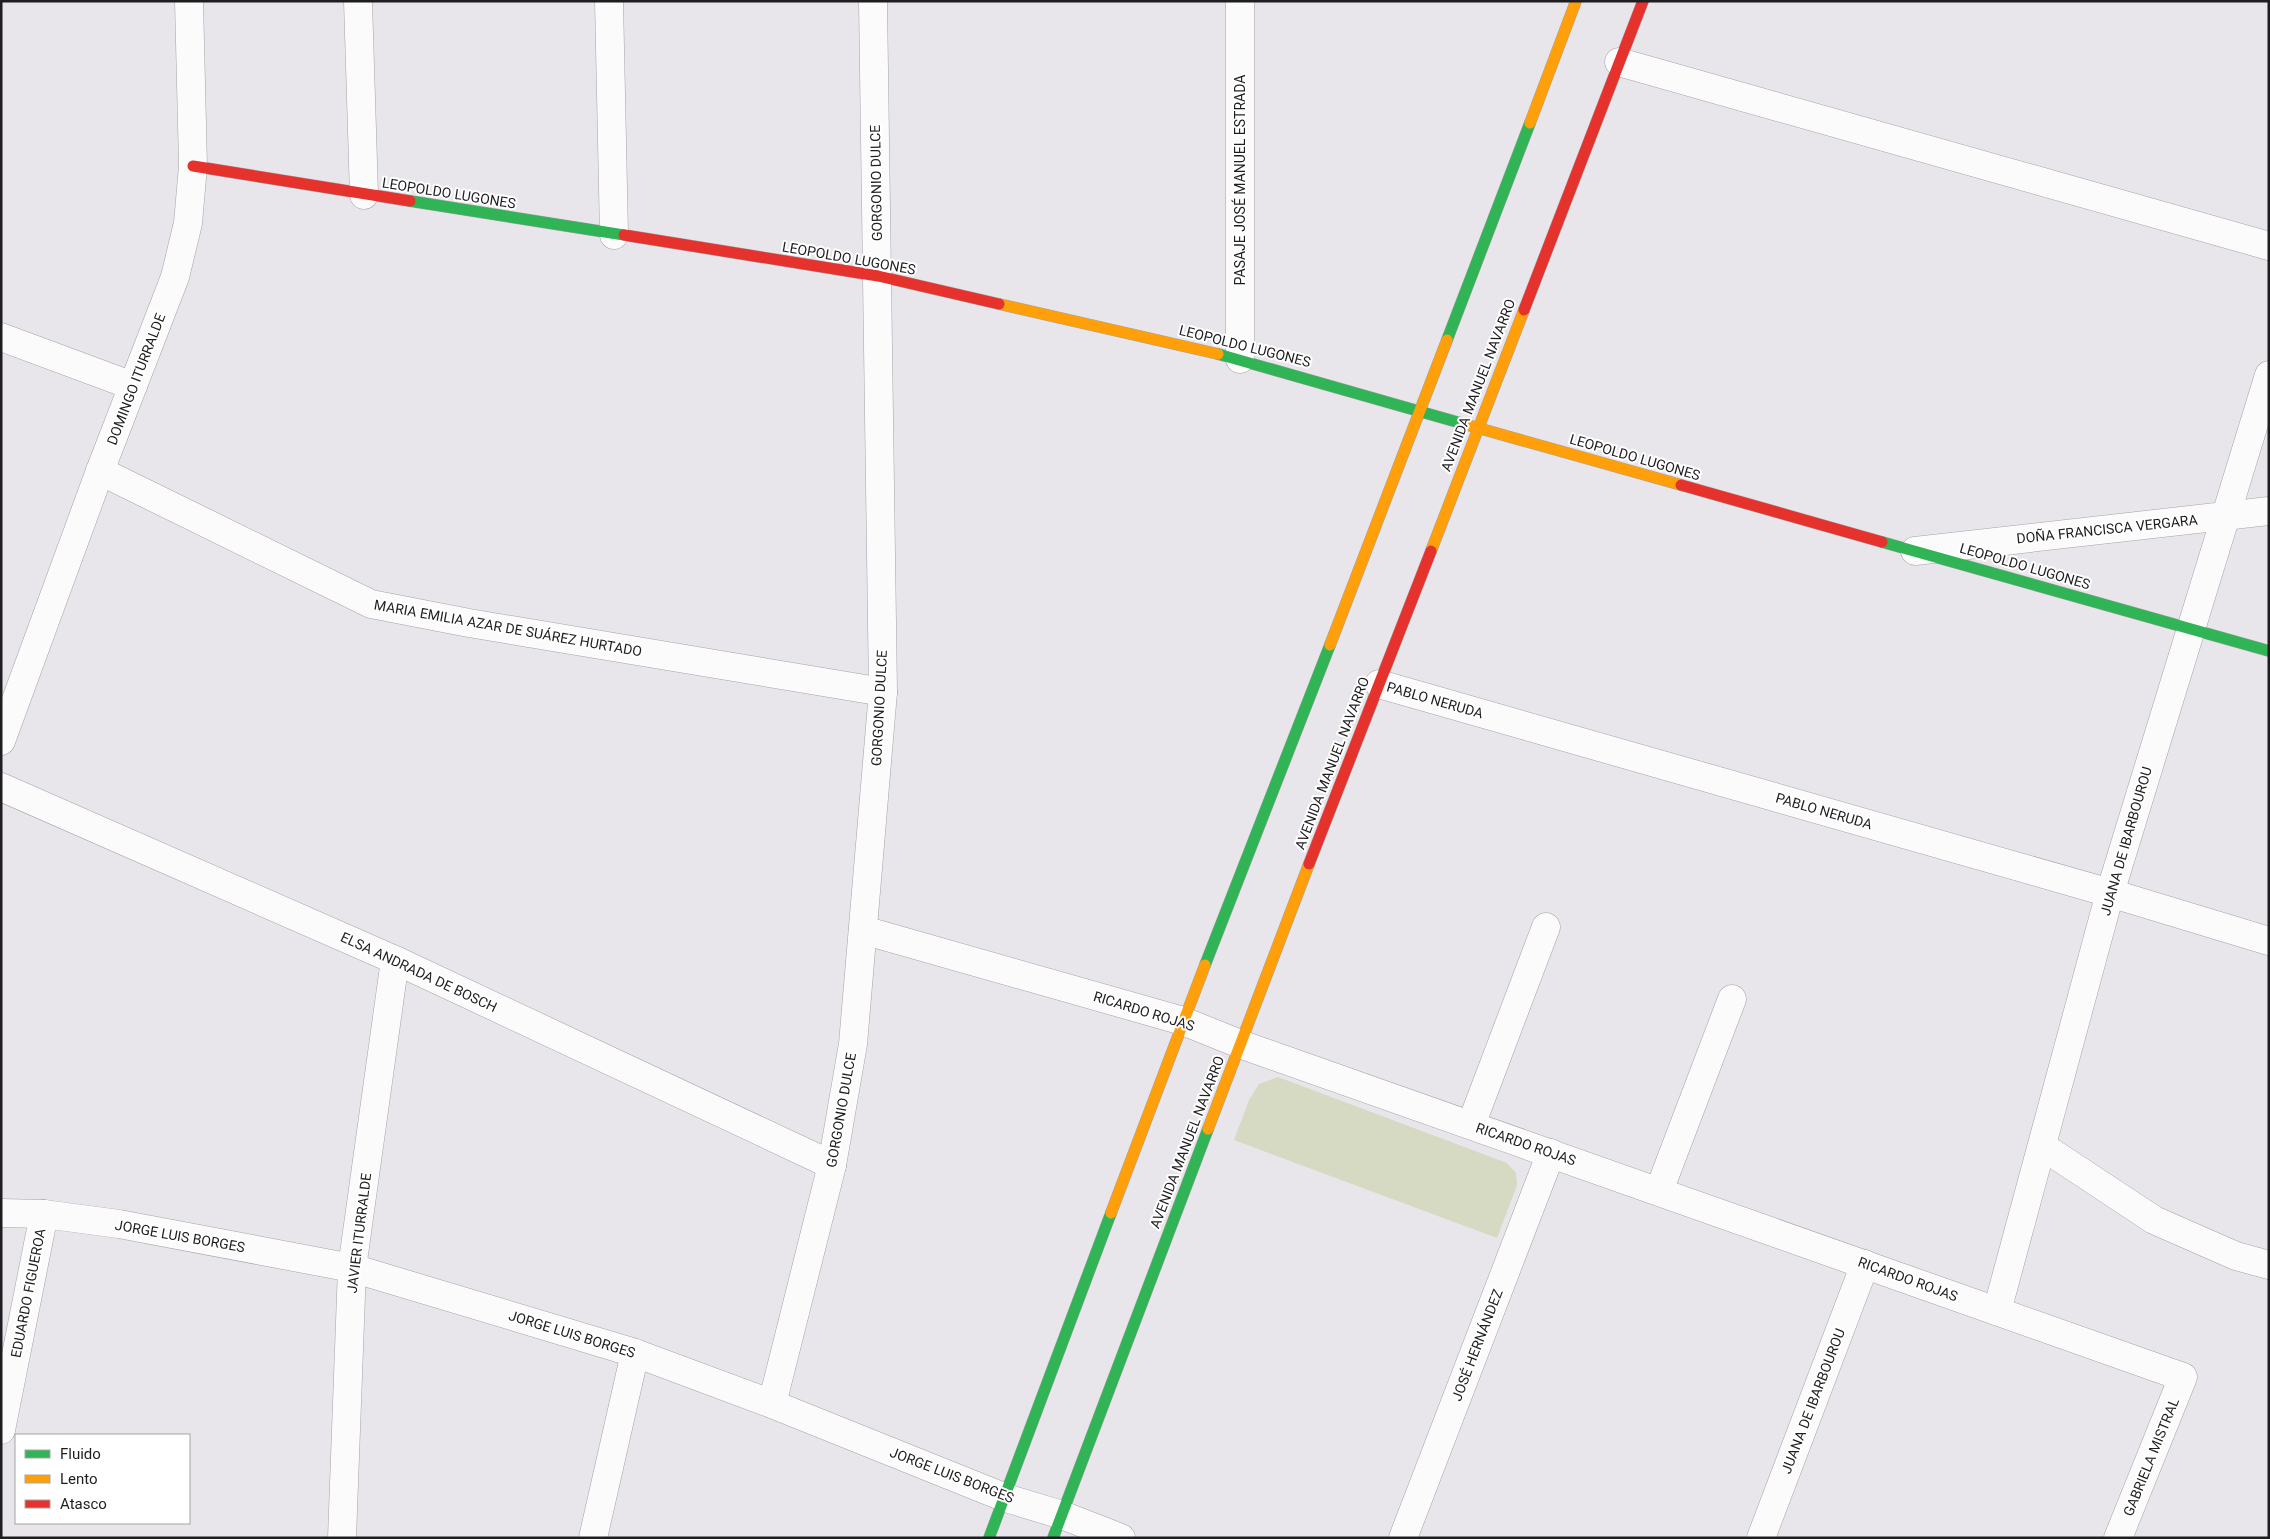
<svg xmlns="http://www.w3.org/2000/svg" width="2270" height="1539" font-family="Roboto,sans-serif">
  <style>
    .green { fill: #d7dac2 }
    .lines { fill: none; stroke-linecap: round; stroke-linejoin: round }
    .street-casing { stroke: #a5a3a7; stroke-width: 29 }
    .fast-casing { stroke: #a5a3a7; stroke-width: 12 }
    .slow-casing { stroke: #a5a3a7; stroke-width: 12 }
    .jam-casing { stroke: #a5a3a7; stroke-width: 12 }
    .street { stroke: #fcfbfc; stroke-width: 28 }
    .fast { stroke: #30b455; stroke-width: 11 }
    .slow { stroke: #ff9f0a; stroke-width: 11 }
    .jam { stroke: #e5322d; stroke-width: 11 }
    .labels { text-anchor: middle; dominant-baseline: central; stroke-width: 4; stroke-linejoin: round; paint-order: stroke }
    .street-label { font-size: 14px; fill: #1e1d20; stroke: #fff }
  </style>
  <rect width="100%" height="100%" fill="#e8e5eb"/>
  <!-- green -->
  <path class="green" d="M1278,1077L1507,1163L1516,1173L1517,1185L1497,1238L1234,1140L1249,1100L1259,1084Z"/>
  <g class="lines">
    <!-- street casing -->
    <g class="street-casing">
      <g id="street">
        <path d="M358,1L364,195"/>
        <path d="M609,1L614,235"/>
        <path d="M1619,62L2269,246"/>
        <path d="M1,337L133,386"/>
        <path d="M1240,359V1"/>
        <path d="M100,471L371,604L469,623L883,692"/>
        <path d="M1915,551L2269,511"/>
        <path d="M1379,684L2110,893L2269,941"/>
        <path d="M1,741L100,471L175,277L188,223L193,166L189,1"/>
        <path d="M1,787L395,960L832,1165"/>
        <path d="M863,930L1183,1021L1240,1044L2183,1377L2118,1538"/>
        <path d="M1471,1125L1546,927"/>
        <path d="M2042,1146L2154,1220L2236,1256L2269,1265"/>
        <path d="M1659,1191L1732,999"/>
        <path d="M1,1213L44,1214L119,1224L352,1268L635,1353L772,1404L1006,1498L1062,1515L1121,1538"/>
        <path d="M1997,1311L2110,893L2269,375"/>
        <path d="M772,1404L832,1165L853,1044L883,692L873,1"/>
        <path d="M1,1430L44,1214"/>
        <path d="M342,1538L352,1268L395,960"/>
        <path d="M593,1538L635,1353"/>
        <path d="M1403,1538L1551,1153"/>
        <path d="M1761,1538L1865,1264"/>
      </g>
    </g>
    <!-- fast casing -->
    <g class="fast-casing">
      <g id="fast">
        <path d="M410,201L624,235"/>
        <path d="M1447,340L1530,123"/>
        <path d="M1218,354L1464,424"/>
        <path d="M1882,542L2269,651"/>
        <path d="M1205,965L1330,645"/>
        <path d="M989,1538L1111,1213"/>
        <path d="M1053,1538L1208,1129"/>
      </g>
    </g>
    <!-- slow casing -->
    <g class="slow-casing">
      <g id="slow">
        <path d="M1530,123L1576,1"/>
        <path d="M999,304L1218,354"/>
        <path d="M1464,424L1681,485"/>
        <path d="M1431,551L1524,310"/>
        <path d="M1330,645L1447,340"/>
        <path d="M1208,1129L1309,864"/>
        <path d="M1111,1213L1205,965"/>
      </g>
    </g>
    <!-- jam casing -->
    <g class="jam-casing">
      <g id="jam">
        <path d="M193,166L410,201"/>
        <path d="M624,235L878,276L999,304"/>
        <path d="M1524,310L1643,1"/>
        <path d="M1681,485L1882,542"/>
        <path d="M1309,864L1431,551"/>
      </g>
    </g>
    <!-- street -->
    <use href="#street" class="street"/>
    <!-- fast -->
    <use href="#fast" class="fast"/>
    <!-- slow -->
    <use href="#slow" class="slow"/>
    <!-- jam -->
    <use href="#jam" class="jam"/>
  </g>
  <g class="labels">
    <!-- street labels -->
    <g class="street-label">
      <text transform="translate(1240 180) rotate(-90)">PASAJE JOSÉ MANUEL ESTRADA</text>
      <text transform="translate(876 183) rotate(-91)">GORGONIO DULCE</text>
      <text transform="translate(449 193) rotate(9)">LEOPOLDO LUGONES</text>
      <text transform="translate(849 258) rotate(10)">LEOPOLDO LUGONES</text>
      <text transform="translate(1245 346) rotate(14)">LEOPOLDO LUGONES</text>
      <text transform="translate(136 379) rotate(-69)">DOMINGO ITURRALDE</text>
      <text transform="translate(1478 385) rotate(-69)">AVENIDA MANUEL NAVARRO</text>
      <text transform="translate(1635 457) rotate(16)">LEOPOLDO LUGONES</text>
      <text transform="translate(2107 529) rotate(-6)">DOÑA FRANCISCA VERGARA</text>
      <text transform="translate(2025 566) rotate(16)">LEOPOLDO LUGONES</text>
      <text transform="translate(508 628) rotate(10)">MARIA EMILIA AZAR DE SUÁREZ HURTADO</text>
      <text transform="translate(1435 700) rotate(16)">PABLO NERUDA</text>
      <text transform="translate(879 708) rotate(-87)">GORGONIO DULCE</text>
      <text transform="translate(1332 763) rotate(-69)">AVENIDA MANUEL NAVARRO</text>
      <text transform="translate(1824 811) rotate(16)">PABLO NERUDA</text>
      <text transform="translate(2126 841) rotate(-74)">JUANA DE IBARBOUROU</text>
      <text transform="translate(419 972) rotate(25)">ELSA ANDRADA DE BOSCH</text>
      <text transform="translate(1144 1011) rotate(17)">RICARDO ROJAS</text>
      <text transform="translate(841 1110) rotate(-80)">GORGONIO DULCE</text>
      <text transform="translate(1187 1142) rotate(-69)">AVENIDA MANUEL NAVARRO</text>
      <text transform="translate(1526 1144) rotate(19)">RICARDO ROJAS</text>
      <text transform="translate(359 1233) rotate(-83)">JAVIER ITURRALDE</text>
      <text transform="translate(180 1236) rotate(10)">JORGE LUIS BORGES</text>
      <text transform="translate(1908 1279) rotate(20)">RICARDO ROJAS</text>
      <text transform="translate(28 1293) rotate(-79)">EDUARDO FIGUEROA</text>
      <text transform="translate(572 1334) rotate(17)">JORGE LUIS BORGES</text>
      <text transform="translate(1477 1345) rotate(-69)">JOSÉ HERNÁNDEZ</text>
      <text transform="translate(1813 1401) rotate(-69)">JUANA DE IBARBOUROU</text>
      <text transform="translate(2151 1457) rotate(-68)">GABRIELA MISTRAL</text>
      <text transform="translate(952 1475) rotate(21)">JORGE LUIS BORGES</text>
    </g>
  </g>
  <!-- border -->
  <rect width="2270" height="1539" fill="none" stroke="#1e1d20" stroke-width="5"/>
  <!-- legend -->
  <rect x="15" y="1434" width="175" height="90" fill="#ffffff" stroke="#a5a5a6"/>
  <rect x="25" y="1450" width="25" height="8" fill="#30b455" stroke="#a5a5a6"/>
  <text x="60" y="1459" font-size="15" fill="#1e1d20">Fluido</text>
  <rect x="25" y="1475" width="25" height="8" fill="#ff9f0a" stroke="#a5a5a6"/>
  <text x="60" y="1484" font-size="15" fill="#1e1d20">Lento</text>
  <rect x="25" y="1500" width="25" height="8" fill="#e5322d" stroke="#a5a5a6"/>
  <text x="60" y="1509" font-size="15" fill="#1e1d20">Atasco</text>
</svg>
